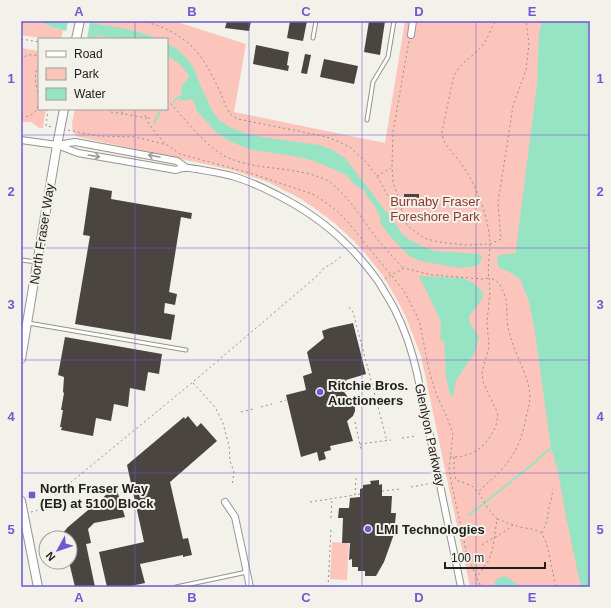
<svg xmlns="http://www.w3.org/2000/svg" width="611" height="608" font-family="Helvetica,sans-serif">
  <style>
    .green { fill: #fbc5bb }
    .water { fill: #97e4c5 }
    .pier { fill: #f2f1ea }
    .lines { fill: none; stroke-linecap: round; stroke-linejoin: round }
    .stream { stroke: #97e4c5; stroke-width: 2 }
    .building { fill: #4a4541 }
    .lane-casing { stroke: #95948e; stroke-width: 5 }
    .street-casing { stroke: #95948e; stroke-width: 8 }
    .secondary-casing { stroke: #95948e; stroke-width: 10 }
    .path { stroke: #92918c; stroke-width: 1; stroke-dasharray: 2 3; stroke-linecap: butt }
    .lane { stroke: #fff; stroke-width: 3 }
    .street { stroke: #fff; stroke-width: 6 }
    .secondary { stroke: #fff; stroke-width: 8 }
    .oneway { stroke: #9b9b9a }
    .grid { fill: none; stroke: #6f58d2; stroke-width: 1; stroke-opacity: 0.55 }
    .poi-dot { fill: #6f58d2; stroke: #f2f1ea; stroke-width: 1.5 }
    .labels { text-anchor: middle; dominant-baseline: central; stroke-width: 4; stroke-linejoin: round; paint-order: stroke }
    .park-label { font-size: 13px; fill: #8d382c; stroke: #f2f1ea }
    .street-label { font-size: 13px; fill: #21211e; stroke: #f2f1ea }
    .poi-label { font-size: 13px; font-weight: bold; fill: #21211e; stroke: #f2f1ea; text-anchor: start }
    .neatline { fill: none; stroke: #6f58d2; stroke-width: 1.5 }
    .grid-label { font-size: 13px; text-anchor: middle; font-weight: bold; fill: #6f58d2 }
  </style>
  <rect width="100%" height="100%" fill="#f2f1ea"/>
  <!-- green -->
  <g class="green">
    <path d="M21,21H26L31,23L39,21L49,26L63,30L61,39H49L21,35Z"/>
    <path d="M88,21H174L246,44L234,112L385,143L405,21H560L530,265L590,587H470L421,356L406,317L395,296L383,276L365,253L353,240L333,222L317,210L301,199L268,182L232,170L79,137C68,132 73,119 75,109H167V39H86Z"/>
    <path d="M21,48L39,51V109H46L43,128H39L31,122H21Z"/>
    <path d="M332,542L349,543L347,580L330,579Z"/>
  </g>
  <!-- water -->
  <g class="water">
    <path d="M39,21H79L127,29L149,35L158,39H124L98,36L90,38L63,30L49,26Z"/>
    <path d="M542,21H590V587H581L566,517L558,471L551,448L535,333L529,302L520,279L511,273L500,268C497,264 496,260 499,255L516,253L517,241L537,85L539,34Z"/>
    <path d="M167,44L176,48L189,61L194,68L201,87L212,110L219,120L231,128L248,134L268,138L319,145L331,149L345,158L395,223L402,234L410,240L422,246L434,251L480,254L482,258L480,263L476,266L460,268L420,261L409,256L390,236L381,224L380,217L374,205L368,198L365,191L356,186L346,175L331,168L311,160L293,156L252,150L231,142L217,133L196,110L195,105L192,99L180,101L182,86L189,77C184,67 177,61 167,56Z"/>
    <path d="M419,276L463,278L473,283L483,292L482,299L470,315L469,318L470,324L479,337L474,354L456,380L453,396L450,395L446,376L444,341L440,338L441,322Z"/>
    <path d="M506,576L521,587H494L496,579Z"/>
  </g>
  <!-- pier -->
  <path class="pier" d="M68,21H90L87,39L66,32Z"/>
  <g class="lines">
    <!-- stream -->
    <g class="stream">
      <path d="M173,102L177,98L182,96"/>
      <path d="M154,123L161,110L163,109"/>
      <path d="M469,515L534,463L553,446"/>
    </g>
  </g>
  <!-- building -->
  <g class="building">
    <path d="M227,21H251L249,31L225,28Z"/>
    <path d="M290,21H307L303,41L287,38Z"/>
    <path d="M369,21H385L380,55L364,52Z"/>
    <path d="M256,45L289,52L287,65L289,66L288,71L253,64Z"/>
    <path d="M305,54L311,55L307,74L301,73Z"/>
    <path d="M324,59L358,66L354,84L320,77Z"/>
    <path d="M90,187L112,191L111,199L192,213L191,219L181,217L169,292L177,294L175,305L165,303L164,313L175,315L171,340L75,324L90,236L83,235Z"/>
    <rect x="404" y="194" width="15" height="12"/>
    <path d="M353,323L366,374L346,380L349,391L344,392L352,402L355,407V411L353,416L347,421L353,441L330,446L331,450L324,452L326,459L319,461L317,452L301,457L286,395L306,390L303,376L312,373L307,352L324,338L322,331L330,328Z"/>
    <path d="M65,337L162,354L159,374L148,372L145,391L130,388L128,407L114,404L111,421L96,418L93,436L61,430L62,427H60L63,410H61L64,393L63,392L64,377L58,375Z"/>
    <path d="M188,416L197,427L201,423L217,441L170,482L183,539L188,538L192,555L183,557V555L140,564L145,583L126,587H107L99,552L144,542L127,465L184,417L185,419Z"/>
    <path d="M379,480V485L382,484V496H392L391,513H396L394,534L384,562L376,576H365V571H358V567H352V559L349,560L350,543H342L343,518H338L339,508H349L350,498L360,497V489L363,488V485L371,484L370,481Z"/>
    <path d="M113,489L117,490L125,517L94,523L88,529L91,543L86,544L95,587H75L69,562H70V538H63L62,534L68,527Z"/>
  </g>
  <g class="lines">
    <!-- lane casing -->
    <g class="lane-casing">
      <g id="lane">
        <path d="M313,38L316,21"/>
        <path d="M367,120L373,82L388,57L394,21"/>
        <path d="M21,260L37,262"/>
        <path d="M28,323L186,350"/>
        <path d="M176,587L247,572"/>
      </g>
    </g>
    <!-- street casing -->
    <g class="street-casing">
      <g id="street">
        <path d="M411,35L413,21"/>
        <path d="M21,140L57,145L78,153L176,170C178,169 182,168 184,168C188,167 193,169 196,169C209,171 220,173 232,176C250,181 266,189 283,198C321,218 353,246 378,281C384,291 390,300 395,310C405,330 412,351 417,373L461,587"/>
        <path d="M57,145L75,142L177,161L185,167"/>
        <path d="M225,502L235,517L250,587"/>
      </g>
    </g>
    <!-- secondary casing -->
    <g class="secondary-casing">
      <g id="secondary">
        <path d="M76,39L80,21"/>
        <path d="M21,359L57,145L64,109"/>
        <path d="M21,501L38,587"/>
      </g>
    </g>
    <!-- path -->
    <g class="path">
      <path d="M142,21C168,27 192,40 206,65C215,79 221,94 227,109C230,114 233,117 238,119L318,135L330,138L350,147L366,162L377,176L393,205L409,227L424,238L438,242L466,245L490,244L501,239L498,203L513,106L526,70L529,44L526,21"/>
      <path d="M21,39L39,42"/>
      <path d="M21,60C26,54 32,54 39,56"/>
      <path d="M39,66C32,75 37,88 39,99"/>
      <path d="M167,100C184,117 208,150 229,158C261,172 299,165 330,182C333,184 336,187 339,190C351,202 360,215 369,228C380,243 391,255 403,268"/>
      <path d="M48,109L46,126L53,127"/>
      <path d="M107,109L111,112L123,114"/>
      <path d="M117,109L125,114L146,118C150,128 159,136 166,145"/>
      <path d="M145,115L146,118H151"/>
      <path d="M21,117C31,117 37,113 39,103"/>
      <path d="M68,130L98,136L136,137L167,145L180,154L250,173L315,195L336,210L347,221L404,291L415,312L420,324L429,370L434,387L437,396L447,417L453,434L449,468L451,481L467,555L481,587"/>
      <path d="M377,176L391,168"/>
      <path d="M400,215L402,208L393,182L392,167L393,132L409,41"/>
      <path d="M385,279C391,274 398,272 404,268L432,275L483,279L489,278C487,267 490,255 490,244C489,222 480,195 469,176C463,164 453,154 445,143L443,138L442,132L453,79C459,62 471,59 482,46C488,39 490,29 496,21"/>
      <path d="M349,307L353,312L387,441"/>
      <path d="M193,383L215,407L223,423L229,446L230,461L234,472L232,486"/>
      <path d="M280,402L286,400"/>
      <path d="M261,407L272,404"/>
      <path d="M241,412L253,409"/>
      <path d="M355,422L361,450"/>
      <path d="M402,438L416,436"/>
      <path d="M360,444L391,440"/>
      <path d="M450,457C456,457 461,457 466,455C471,454 476,451 480,448C489,441 500,424 497,412L483,382L482,372L489,347L487,322L490,292L489,278C496,280 499,282 502,289C510,304 505,312 508,327C512,348 524,367 529,387C531,398 529,407 526,417C524,428 521,440 516,449C507,467 492,479 478,492"/>
      <path d="M454,457V473L456,480L472,486L478,492L489,510L497,519L493,547L489,560L477,577"/>
      <path d="M356,478L355,495L360,494"/>
      <path d="M411,487L433,483"/>
      <path d="M382,491L401,489"/>
      <path d="M310,502L355,495"/>
      <path d="M31,512L36,511L193,382L317,276L324,268L333,263L343,255"/>
      <path d="M331,518L332,499"/>
      <path d="M497,519C505,522 512,525 520,527C527,529 535,528 541,533C548,539 553,576 556,587"/>
      <path d="M542,533L547,521L549,506L551,501L553,489"/>
      <path d="M482,545C492,538 504,534 513,525"/>
      <path d="M328,587L331,529"/>
    </g>
    <!-- lane -->
    <use href="#lane" class="lane"/>
    <!-- street -->
    <use href="#street" class="street"/>
    <!-- secondary -->
    <use href="#secondary" class="secondary"/>
  </g>
  <!-- one-way arrows -->
  <defs><path id="oneway-shaft" d="M-6 0H5M1.5-3L5.5 0L1.5 3" fill="none" stroke-width="1.6" stroke-linecap="round" stroke-linejoin="round"/></defs>
  <g class="oneway">
    <use href="#oneway-shaft" transform="translate(94 156) rotate(10)"/>
    <use href="#oneway-shaft" transform="translate(154 156) rotate(-170)"/>
  </g>
  <!-- grid -->
  <path class="grid" d="M135,21V39M249,21V587M362,21V587M476,21V587M135,109V587M21,135H590M21,248H590M21,360H590M21,473H590"/>
  <!-- markers -->
  <g class="poi-dot">
    <circle cx="320" cy="392" r="4"/>
    <rect x="28" y="491" width="8" height="8" rx="2"/>
    <circle cx="368" cy="529" r="4"/>
  </g>
  <g class="labels">
    <!-- park labels -->
    <g class="park-label">
      <text x="435" y="201">Burnaby Fraser<tspan x="435" dy="15">Foreshore Park</tspan></text>
    </g>
    <!-- street labels -->
    <g class="street-label">
      <text transform="translate(42 234) rotate(-81)">North Fraser Way</text>
      <text transform="translate(430 435) rotate(78)">Glenlyon Parkway</text>
    </g>
    <!-- poi labels -->
    <g class="poi-label">
      <text x="328" y="385">Ritchie Bros.<tspan x="328" dy="15">Auctioneers</tspan></text>
      <text x="40" y="488">North Fraser Way<tspan x="40" dy="15">(EB) at 5100 Block</tspan></text>
      <text x="376" y="529">LMI Technologies</text>
    </g>
  </g>
  <!-- border -->
  <rect width="611" height="608" fill="none" stroke="#f2f1ea" stroke-width="44"/>
  <!-- legend -->
  <rect x="38" y="38" width="130" height="72" fill="#f2f1ea" stroke="#9e9e98"/>
  <rect x="46" y="51" width="20" height="6" fill="#ffffff" stroke="#9e9e98"/>
  <text x="74" y="58" font-size="12" fill="#21211e">Road</text>
  <rect x="46" y="68" width="20" height="12" fill="#fbc5bb" stroke="#9e9e98"/>
  <text x="74" y="78" font-size="12" fill="#21211e">Park</text>
  <rect x="46" y="88" width="20" height="12" fill="#97e4c5" stroke="#9e9e98"/>
  <text x="74" y="98" font-size="12" fill="#21211e">Water</text>
  <!-- north arrow -->
  <g transform="translate(58 550) rotate(230)"><circle r="19" fill="#f2f1ea" stroke="#9e9e98"/>
  <path d="M0-3L7 15L0 10L-7 15Z" fill="#6f58d2"/>
  <text y="-6" font-size="11" font-weight="bold" text-anchor="middle" fill="#21211e">N</text>
  </g>
  <!-- scale -->
  <path d="M445 562v6h100v-6" fill="none" stroke="#21211e" stroke-width="2"/>
  <text x="451" y="562" font-size="12" fill="#21211e" stroke="#f2f1ea" stroke-width="3" paint-order="stroke">100 m</text>
  <rect x="22" y="22" width="567" height="564" class="neatline"/>
  <g class="grid-label">
    <text x="79" y="16">A</text>
    <text x="192" y="16">B</text>
    <text x="306" y="16">C</text>
    <text x="419" y="16">D</text>
    <text x="532" y="16">E</text>
    <text x="11" y="83">1</text>
    <text x="600" y="83">1</text>
    <text x="11" y="196">2</text>
    <text x="600" y="196">2</text>
    <text x="11" y="309">3</text>
    <text x="600" y="309">3</text>
    <text x="11" y="421">4</text>
    <text x="600" y="421">4</text>
    <text x="11" y="534">5</text>
    <text x="600" y="534">5</text>
    <text x="79" y="602">A</text>
    <text x="192" y="602">B</text>
    <text x="306" y="602">C</text>
    <text x="419" y="602">D</text>
    <text x="532" y="602">E</text>
  </g>
</svg>
